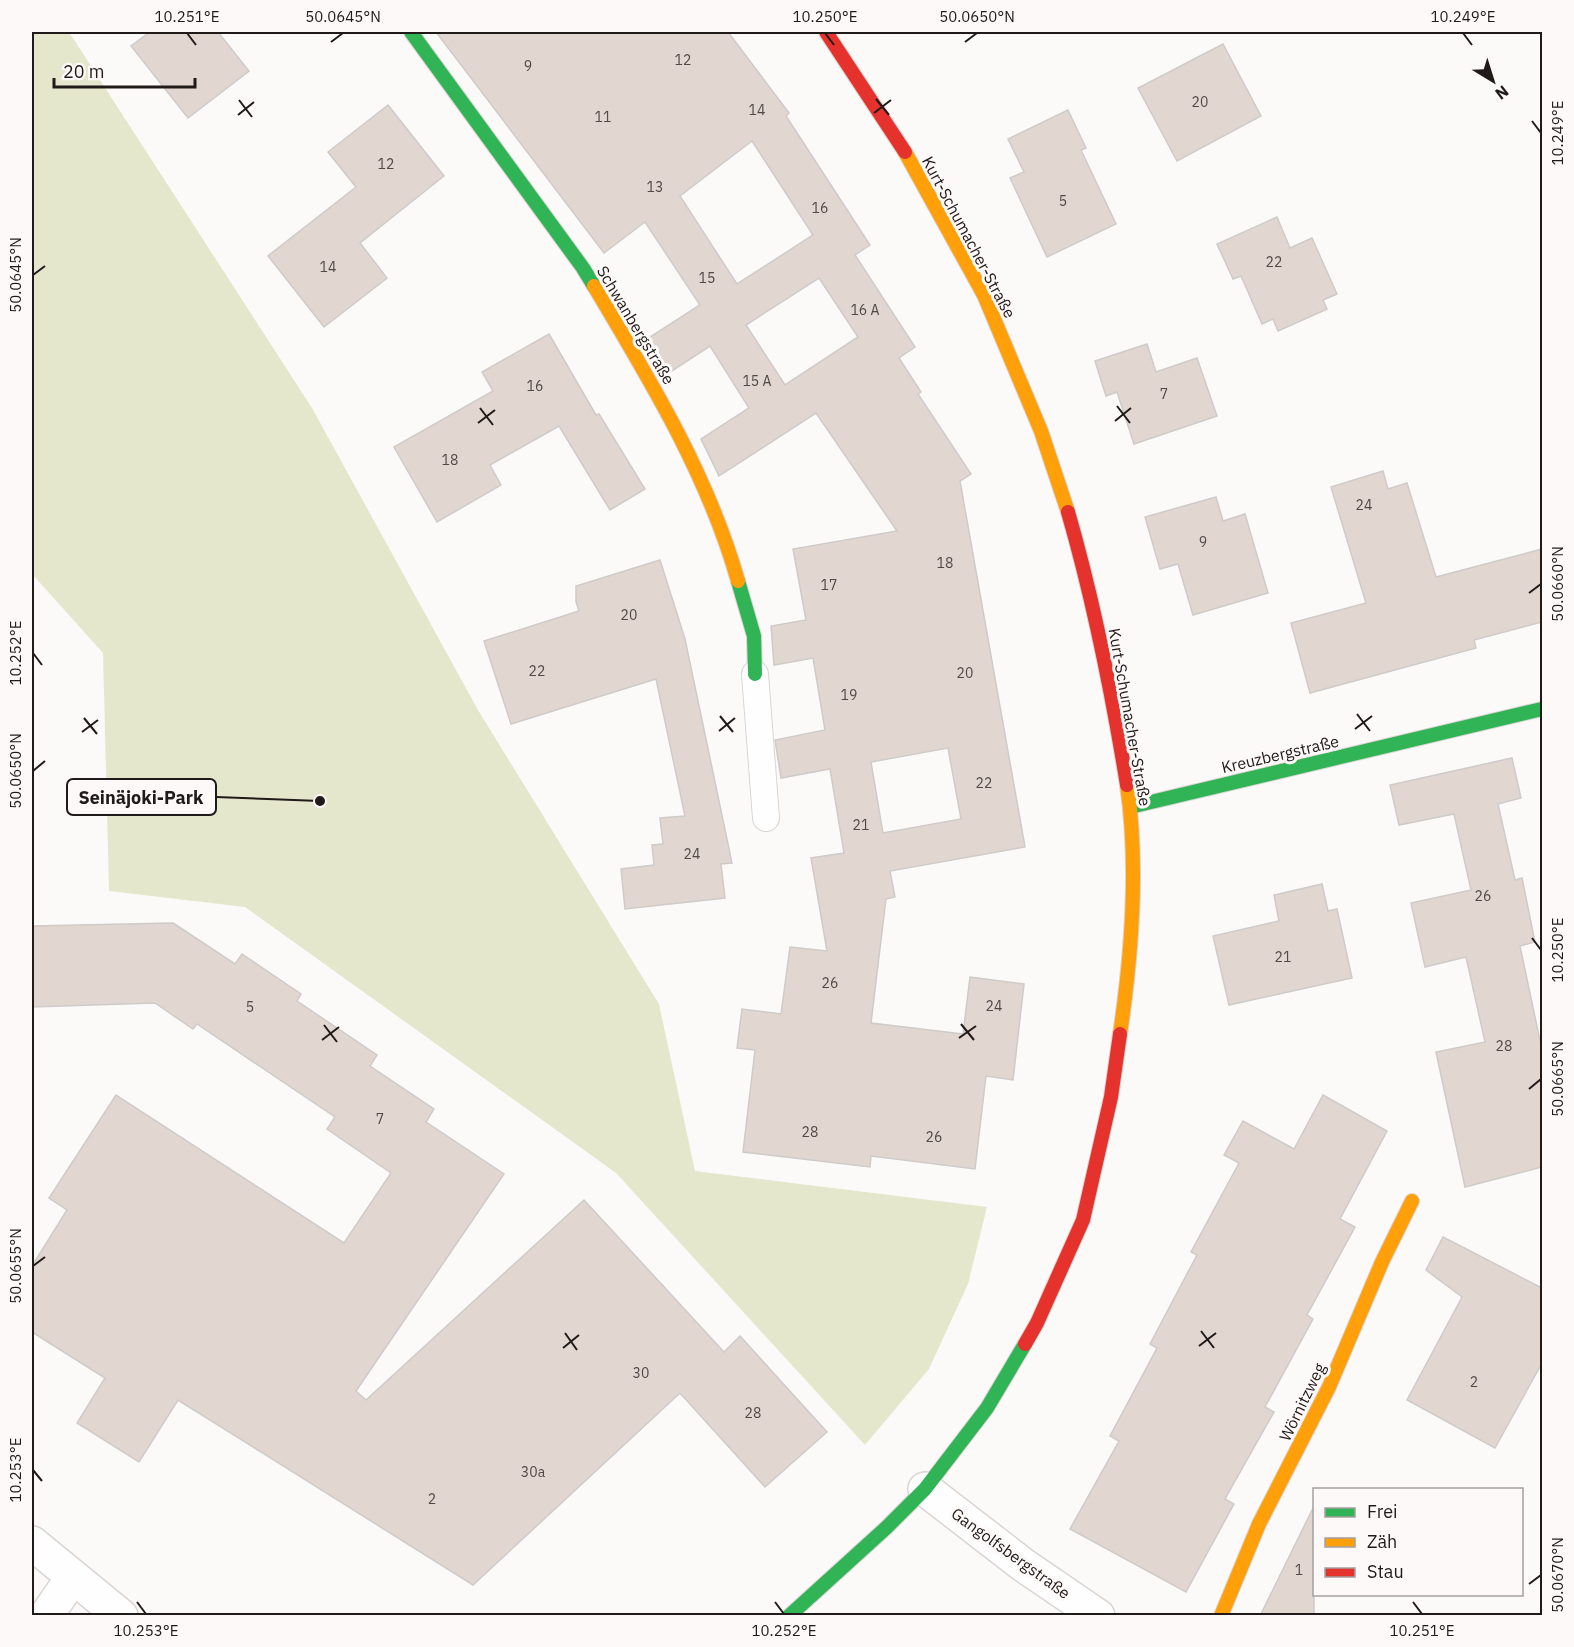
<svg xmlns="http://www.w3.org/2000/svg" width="1574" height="1647" font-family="'IBM Plex Sans',sans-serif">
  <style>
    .green { fill: #e5e7cd }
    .building { fill: #e2d6d0; stroke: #cecbc9; stroke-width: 1.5; fill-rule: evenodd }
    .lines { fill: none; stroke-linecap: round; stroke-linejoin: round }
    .lane-casing { stroke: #d9d5d3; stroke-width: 28 }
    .street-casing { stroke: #d9d5d3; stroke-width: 36 }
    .fast-casing { stroke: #d9d5d3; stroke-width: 16 }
    .slow-casing { stroke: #d9d5d3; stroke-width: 16 }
    .jam-casing { stroke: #d9d5d3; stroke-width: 16 }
    .lane { stroke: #fffefe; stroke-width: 26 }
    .street { stroke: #fffefe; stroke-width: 33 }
    .fast { stroke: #30b455; stroke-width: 14 }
    .slow { stroke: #ff9f0a; stroke-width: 14 }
    .jam { stroke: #e5322d; stroke-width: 14 }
    .ticks { fill: none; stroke: #201a18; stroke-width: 2 }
    .labels { text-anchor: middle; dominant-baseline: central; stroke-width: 6; stroke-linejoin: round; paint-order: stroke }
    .number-label { font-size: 14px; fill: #504946 }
    .street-label { font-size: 16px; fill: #201a18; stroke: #fdf9f8 }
    .leader { fill: none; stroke: #201a18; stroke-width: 2 }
    .callout-dot { fill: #201a18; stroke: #fdf9f8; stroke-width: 2 }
    .callout { fill: #fdf9f8; stroke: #201a18; stroke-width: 2 }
    .callout-label { font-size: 18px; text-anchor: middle; font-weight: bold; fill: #201a18 }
    .neatline { fill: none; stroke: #201a18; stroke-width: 2 }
    .ticks-label { font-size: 15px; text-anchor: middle; fill: #201a18 }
  </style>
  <rect width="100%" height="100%" fill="#fcfaf9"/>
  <!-- green -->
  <path class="green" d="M32,32H69L312,408L478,710L659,1004L695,1171L987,1207L968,1284L929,1369L865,1445L616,1173L245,907L109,891L103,653L32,574Z"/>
  <!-- building -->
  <g class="building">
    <path d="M150,32H218L249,71L188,118L131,46Z"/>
    <path d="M436,32H728L789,113L786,116L870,245L855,255L915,347L899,358L921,392L918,394L971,474L960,481L1025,847L890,871L895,897L886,899L871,1023L963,1034L970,977L1024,984L1013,1080L986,1076L975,1169L871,1156L870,1167L743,1152L755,1050L737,1048L742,1009L781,1014L790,947L827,951L811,858L844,853L830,769L781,778L775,740L825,730L813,658L774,665L771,626L806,620L793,549L897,531L816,413L719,476L701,439L749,408L710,346L669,373L647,339L700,305L645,222L604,253ZM752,141L813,235L737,284L680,196ZM819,278L858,337L785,385L746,325ZM948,748L961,819L883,833L871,762Z"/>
    <path d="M1223,44L1261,116L1177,161L1138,88Z"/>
    <path d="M388,105L444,176L360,243L387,278L324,327L268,256L356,187L328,152Z"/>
    <path d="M1068,110L1086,148L1081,150L1116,224L1047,257L1010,178L1024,172L1008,139Z"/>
    <path d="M1277,217L1290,248L1312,238L1337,294L1323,300L1327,309L1278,331L1273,319L1262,324L1241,276L1233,279L1217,244Z"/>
    <path d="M549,334L596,415L599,414L645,489L610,510L559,426L490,465L501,485L437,522L394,447L493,391L482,372Z"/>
    <path d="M1147,344L1156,372L1197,358L1217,416L1134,444L1117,392L1106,396L1095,361Z"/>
    <path d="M1383,471L1388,489L1407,483L1436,577L1542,549V622L1474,640L1476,648L1310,693L1291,623L1366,603L1331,487Z"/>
    <path d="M1216,497L1223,521L1245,514L1268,593L1193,615L1178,564L1160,569L1145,517Z"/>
    <path d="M660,560L685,639L732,863L721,864L725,898L625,909L621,869L654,865L652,845L663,844L660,818L685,816L656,679L511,724L484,641L579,611L576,602V586Z"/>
    <path d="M1512,758L1521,798L1498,804L1515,880L1522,878L1535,942L1520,946L1542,1050V1167L1465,1187L1436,1052L1485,1042L1466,957L1425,967L1411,903L1471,890L1454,814L1399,825L1390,785Z"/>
    <path d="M1322,884L1328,911L1337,909L1352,978L1229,1005L1213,936L1279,921L1274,895Z"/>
    <path d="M173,923L235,964L242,954L301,994L297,1001L377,1055L370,1066L434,1109L426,1122L504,1174L356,1391L366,1400L584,1200L724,1352L740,1336L827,1432L765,1487L680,1393L473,1585L178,1400L139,1462L77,1423L105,1378L32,1332V1266L67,1210L49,1198L116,1095L344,1243L391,1173L327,1129L335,1117L197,1024L193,1029L155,1003L32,1007V926Z"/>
    <path d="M1323,1095L1387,1131L1340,1219L1355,1227L1307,1315L1313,1319L1265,1407L1274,1412L1225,1499L1234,1504L1186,1592L1070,1529L1119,1441L1110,1436L1157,1348L1150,1344L1197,1255L1191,1252L1239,1163L1224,1155L1243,1121L1294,1149Z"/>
    <path d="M1443,1237L1542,1288V1363L1495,1448L1407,1400L1462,1297L1426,1270Z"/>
    <path d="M1314,1506V1616H1260Z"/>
  </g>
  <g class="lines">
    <!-- lane casing -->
    <g class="lane-casing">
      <path id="lane" d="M755,674L766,818"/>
    </g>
    <!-- street casing -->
    <g class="street-casing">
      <g id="street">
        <path d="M925,1489L1022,1564L1098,1616"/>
        <path d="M32,1543L121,1616"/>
        <path d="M46,1616L73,1577"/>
      </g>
    </g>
    <!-- fast casing -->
    <g class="fast-casing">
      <g id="fast">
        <path d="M411,32L583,268L594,286"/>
        <path d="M738,581L754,636L755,674"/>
        <path d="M1130,807L1542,709"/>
        <path d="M789,1616L887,1527L925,1489L987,1408L1025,1344"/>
      </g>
    </g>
    <!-- slow casing -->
    <g class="slow-casing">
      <g id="slow">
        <path d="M905,152L984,295L1041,431L1068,512"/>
        <path d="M594,286C650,380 708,475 738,581"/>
        <path d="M1120,1034C1132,953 1139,866 1127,785"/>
        <path d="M1221,1616L1259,1524L1329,1387L1382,1262L1412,1201"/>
      </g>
    </g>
    <!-- jam casing -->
    <g class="jam-casing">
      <g id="jam">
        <path d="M826,32L905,152"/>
        <path d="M1068,512C1094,602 1112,693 1127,785"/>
        <path d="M1025,1344L1037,1323L1083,1220L1111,1097L1120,1034"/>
      </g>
    </g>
    <!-- lane -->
    <use href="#lane" class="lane"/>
    <!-- street -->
    <use href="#street" class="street"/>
    <!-- fast -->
    <use href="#fast" class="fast"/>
    <!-- slow -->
    <use href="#slow" class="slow"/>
    <!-- jam -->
    <use href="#jam" class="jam"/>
  </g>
  <!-- ticks -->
  <path class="ticks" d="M187,33L196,45M825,33L834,45M1463,33L1472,45M331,42L343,33M965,42L977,33M876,99L889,115M239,100L252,117M874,113L891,100M238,115L254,102M1532,121L1541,133M33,275L45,266M1117,406L1130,423M480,408L493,425M1115,421L1131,408M478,423L495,410M1529,593L1541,584M33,653L42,665M1357,714L1370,731M720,716L733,732M84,718L97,734M1355,729L1372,716M719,731L735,718M82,732L98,720M33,771L45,761M1532,938L1541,950M961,1024L974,1040M324,1025L337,1042M959,1038L976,1026M322,1040L339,1027M1529,1089L1541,1079M33,1266L45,1257M1201,1331L1214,1348M565,1333L577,1350M1199,1346L1216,1333M563,1348L579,1335M33,1470L42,1481M1529,1584L1541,1575M137,1602L146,1614M775,1602L784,1614M1413,1602L1422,1614"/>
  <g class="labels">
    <!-- number labels -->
    <g class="number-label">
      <text x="683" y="60">12</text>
      <text x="528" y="66">9</text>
      <text x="1200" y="102">20</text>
      <text x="757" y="110">14</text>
      <text x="603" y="117">11</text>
      <text x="386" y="164">12</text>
      <text x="655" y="187">13</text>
      <text x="1063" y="201">5</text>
      <text x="820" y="208">16</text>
      <text x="1274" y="262">22</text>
      <text x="328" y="267">14</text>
      <text x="707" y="278">15</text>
      <text x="865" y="310">16 A</text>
      <text x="757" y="381">15 A</text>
      <text x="535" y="386">16</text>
      <text x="1164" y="394">7</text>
      <text x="450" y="460">18</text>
      <text x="1364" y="505">24</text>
      <text x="1203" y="542">9</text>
      <text x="945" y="563">18</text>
      <text x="829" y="585">17</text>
      <text x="629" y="615">20</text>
      <text x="537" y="671">22</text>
      <text x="965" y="673">20</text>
      <text x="849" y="695">19</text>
      <text x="984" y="783">22</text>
      <text x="861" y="825">21</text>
      <text x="692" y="854">24</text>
      <text x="1483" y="896">26</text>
      <text x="1283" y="957">21</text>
      <text x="830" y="983">26</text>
      <text x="994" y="1006">24</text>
      <text x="250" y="1007">5</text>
      <text x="1504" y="1046">28</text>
      <text x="380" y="1119">7</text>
      <text x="810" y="1132">28</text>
      <text x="934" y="1137">26</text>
      <text x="641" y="1373">30</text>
      <text x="1474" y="1382">2</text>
      <text x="753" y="1413">28</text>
      <text x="533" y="1472">30a</text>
      <text x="432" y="1499">2</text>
      <text x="1299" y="1570">1</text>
    </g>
    <!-- street labels -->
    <g class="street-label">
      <text transform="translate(969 237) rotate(62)">Kurt-Schumacher-Straße</text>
      <text transform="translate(636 325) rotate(59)">Schwanbergstraße</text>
      <text transform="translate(1130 717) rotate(80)">Kurt-Schumacher-Straße</text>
      <text transform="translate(1280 754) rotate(-13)">Kreuzbergstraße</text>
      <text transform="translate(1302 1402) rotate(-64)">Wörnitzweg</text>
      <text transform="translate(1011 1553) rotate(36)">Gangolfsbergstraße</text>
    </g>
  </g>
  <!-- callouts -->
  <path class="leader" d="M320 801L216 797"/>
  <circle class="callout-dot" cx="320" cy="801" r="6"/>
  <rect class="callout" x="67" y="779" width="149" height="36" rx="6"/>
  <g class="callout-label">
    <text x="141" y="804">Seinäjoki-Park</text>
  </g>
  <!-- border -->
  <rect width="1574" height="1647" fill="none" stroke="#fdf9f8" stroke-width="66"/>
  <!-- legend -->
  <rect x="1313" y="1488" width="210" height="108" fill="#fdf9f8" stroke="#a5a09e" stroke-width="1.5"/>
  <rect x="1325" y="1508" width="30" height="9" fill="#30b455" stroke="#a5a09e" stroke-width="1.5"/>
  <text x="1367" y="1518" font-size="18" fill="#201a18">Frei</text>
  <rect x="1325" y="1538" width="30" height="9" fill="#ff9f0a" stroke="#a5a09e" stroke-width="1.5"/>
  <text x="1367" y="1548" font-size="18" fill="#201a18">Zäh</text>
  <rect x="1325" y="1568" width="30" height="9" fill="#e5322d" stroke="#a5a09e" stroke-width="1.5"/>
  <text x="1367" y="1578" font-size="18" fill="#201a18">Stau</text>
  <!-- north arrow -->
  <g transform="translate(1493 81) rotate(142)" stroke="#fdf9f8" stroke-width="4.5" paint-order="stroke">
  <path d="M0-4.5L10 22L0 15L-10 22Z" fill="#201a18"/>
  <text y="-9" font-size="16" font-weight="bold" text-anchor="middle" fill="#201a18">N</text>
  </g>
  <!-- scale -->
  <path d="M54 78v9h141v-9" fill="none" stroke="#201a18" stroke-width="3"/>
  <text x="63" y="78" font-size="18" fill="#201a18" stroke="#fdf9f8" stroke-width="4.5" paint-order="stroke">20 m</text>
  <rect x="33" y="33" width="1508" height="1581" class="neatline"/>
  <g class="ticks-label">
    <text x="187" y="22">10.251°E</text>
    <text x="343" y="22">50.0645°N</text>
    <text x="825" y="22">10.250°E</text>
    <text x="977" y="22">50.0650°N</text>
    <text x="1463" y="22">10.249°E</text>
    <text transform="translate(1558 133) rotate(-90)" y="5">10.249°E</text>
    <text transform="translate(16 275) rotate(-90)" y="5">50.0645°N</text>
    <text transform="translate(1558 584) rotate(-90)" y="5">50.0660°N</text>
    <text transform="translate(16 653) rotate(-90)" y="5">10.252°E</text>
    <text transform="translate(16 771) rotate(-90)" y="5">50.0650°N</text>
    <text transform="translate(1558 950) rotate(-90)" y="5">10.250°E</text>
    <text transform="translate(1558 1079) rotate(-90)" y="5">50.0665°N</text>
    <text transform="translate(16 1266) rotate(-90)" y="5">50.0655°N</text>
    <text transform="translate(16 1470) rotate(-90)" y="5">10.253°E</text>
    <text transform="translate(1558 1575) rotate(-90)" y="5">50.0670°N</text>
    <text x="146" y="1636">10.253°E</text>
    <text x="784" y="1636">10.252°E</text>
    <text x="1422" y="1636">10.251°E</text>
  </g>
</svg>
